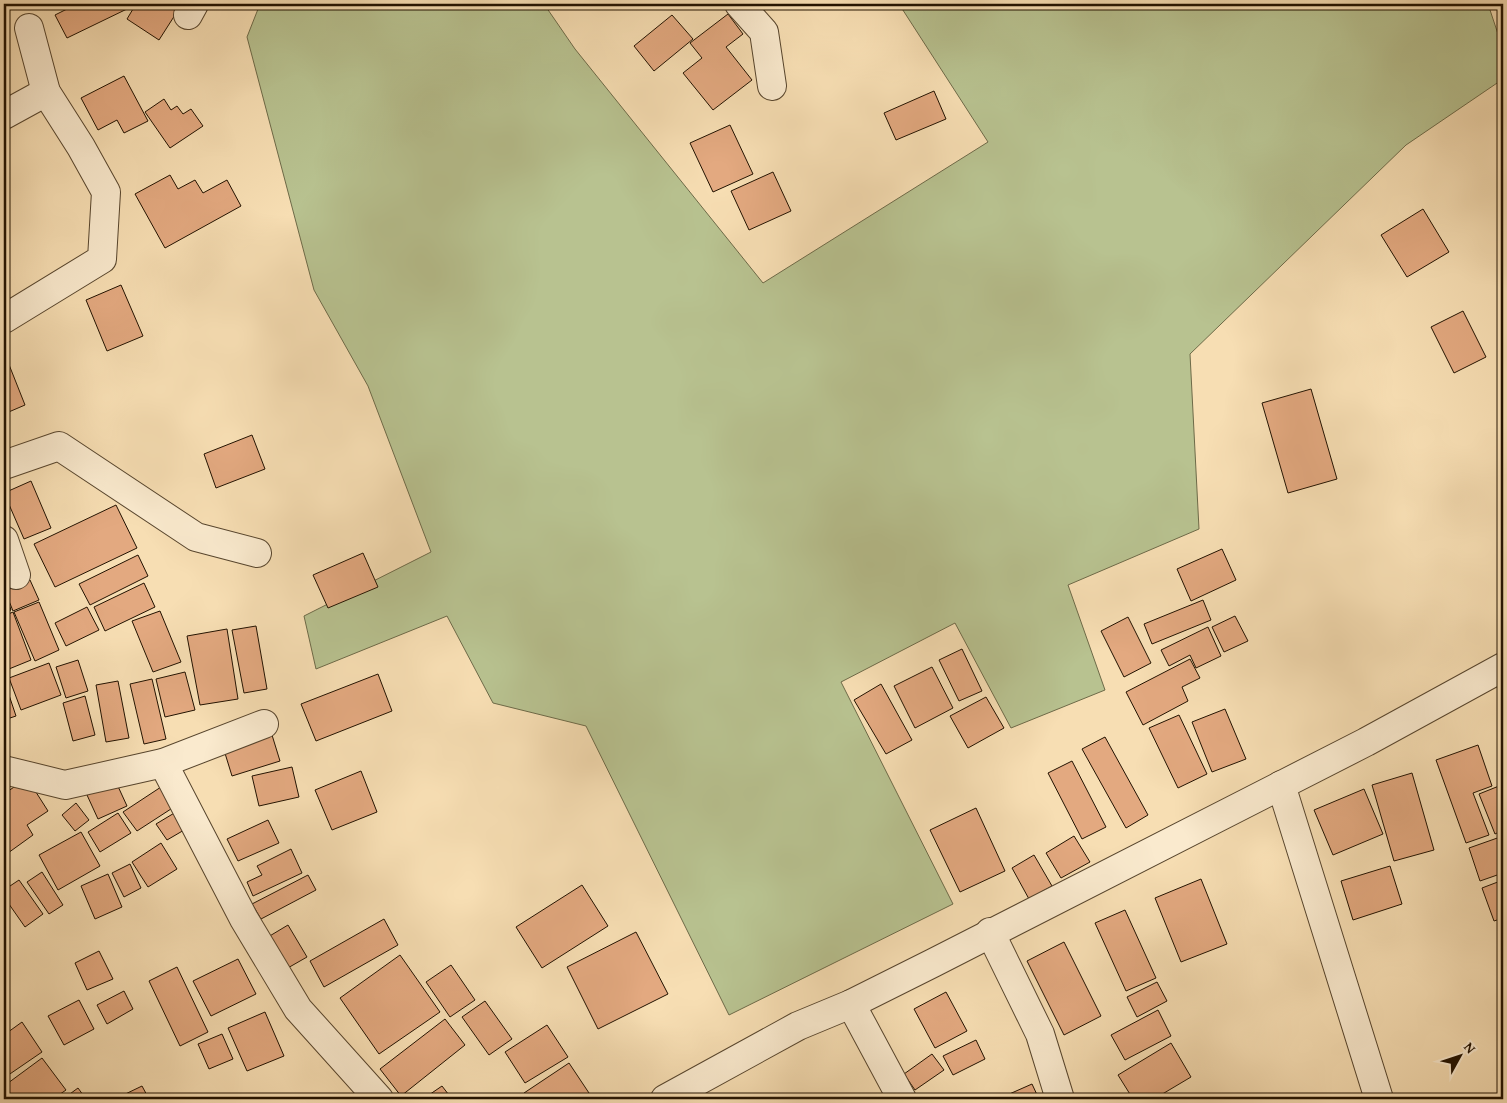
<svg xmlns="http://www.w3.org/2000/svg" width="1507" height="1103" font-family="'Gentium Book Plus',serif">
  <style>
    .green { fill: #b8c290; stroke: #6d6a48 }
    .building { fill: #e3a980; stroke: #221200 }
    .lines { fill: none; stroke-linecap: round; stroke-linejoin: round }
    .minor-casing { stroke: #57452d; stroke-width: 30 }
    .minor { stroke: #faeace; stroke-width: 28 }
  </style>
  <rect width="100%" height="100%" fill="#f7deb3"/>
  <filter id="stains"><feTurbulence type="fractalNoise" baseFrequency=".004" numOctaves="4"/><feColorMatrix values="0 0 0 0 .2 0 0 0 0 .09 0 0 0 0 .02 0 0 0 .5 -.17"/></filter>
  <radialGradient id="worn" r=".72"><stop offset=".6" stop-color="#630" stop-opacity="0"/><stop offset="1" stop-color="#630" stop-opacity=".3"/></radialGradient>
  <!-- green -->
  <path class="green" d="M260,4H544L575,49L763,283L988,142L899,4H1488L1503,49V79L1406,145L1190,354L1199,529L1068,585L1105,690L1011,728L955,623L841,682L953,904L729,1015L586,726L493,703L447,616L316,669L304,616L431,552L368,386L314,290L247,37Z"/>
  <!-- building -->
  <g class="building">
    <path d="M77,4H127L129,8L67,38L55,15Z"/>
    <path d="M136,4H182L159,40L127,19Z"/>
    <path d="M728,14L743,34L726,47L752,80L713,110L683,73L702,58L690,43Z"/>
    <path d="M672,15L693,39L654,71L634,46Z"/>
    <path d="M124,76L148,121L124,133L117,120L98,130L81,98Z"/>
    <path d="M934,91L946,119L896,140L884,113Z"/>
    <path d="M164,99L171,110L177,106L183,114L191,109L203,126L170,148L145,112Z"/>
    <path d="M730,125L753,174L713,192L690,143Z"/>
    <path d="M773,172L791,211L749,230L731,191Z"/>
    <path d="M170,175L178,189L195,180L203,193L227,180L241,206L165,248L135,194Z"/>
    <path d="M1423,209L1449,252L1407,277L1381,235Z"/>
    <path d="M121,285L143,336L107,351L86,300Z"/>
    <path d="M1463,311L1486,357L1454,373L1431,327Z"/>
    <path d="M4,352L25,405L4,414Z"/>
    <path d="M1311,389L1337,479L1288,493L1262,403Z"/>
    <path d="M252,435L265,469L216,488L204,454Z"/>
    <path d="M31,481L51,528L24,539L4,493Z"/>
    <path d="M116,505L137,548L55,587L34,544Z"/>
    <path d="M1222,549L1236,580L1191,601L1177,569Z"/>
    <path d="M363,553L378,587L328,608L313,575Z"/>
    <path d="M138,555L148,576L90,605L79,584Z"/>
    <path d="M30,580L39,600L13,611L5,591Z"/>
    <path d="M144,583L155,607L105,631L94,607Z"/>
    <path d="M4,590L11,610L4,613Z"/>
    <path d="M1203,600L1211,620L1152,644L1144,624Z"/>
    <path d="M39,602L59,650L35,661L14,612Z"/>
    <path d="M87,607L99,630L66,646L55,623Z"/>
    <path d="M160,611L181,662L153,672L132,621Z"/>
    <path d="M13,612L31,660L4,671V616Z"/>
    <path d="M1235,616L1248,641L1224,652L1212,627Z"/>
    <path d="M1128,617L1151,663L1124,677L1101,631Z"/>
    <path d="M256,626L267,689L244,693L232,630Z"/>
    <path d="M1208,627L1221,656L1196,668L1190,655L1169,666L1161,650Z"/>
    <path d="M227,629L238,699L200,705L187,636Z"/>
    <path d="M962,649L982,691L959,701L939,660Z"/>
    <path d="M1190,659L1200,678L1182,687L1188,701L1143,725L1126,692Z"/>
    <path d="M78,660L88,691L66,698L56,667Z"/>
    <path d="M49,663L61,695L21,710L9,678Z"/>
    <path d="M932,667L953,708L915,728L894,686Z"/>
    <path d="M185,672L195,710L165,717L156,679Z"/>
    <path d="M378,674L392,711L316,741L301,704Z"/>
    <path d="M152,679L166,739L144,744L130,684Z"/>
    <path d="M4,680L16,716L4,720Z"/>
    <path d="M118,681L129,738L106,742L96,685Z"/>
    <path d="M881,684L912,740L886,754L854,700Z"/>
    <path d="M85,696L95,735L73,741L63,703Z"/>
    <path d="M986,697L1004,728L968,748L950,716Z"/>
    <path d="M1225,709L1246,759L1212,772L1192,722Z"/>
    <path d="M1179,715L1207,774L1178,788L1149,728Z"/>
    <path d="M272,735L280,761L232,776L224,750Z"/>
    <path d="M1105,737L1148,815L1126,828L1082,749Z"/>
    <path d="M1478,745L1492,786L1473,793L1489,835L1466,843L1436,760Z"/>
    <path d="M1072,761L1106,827L1082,839L1048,773Z"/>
    <path d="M292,767L299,797L259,806L252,776Z"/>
    <path d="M361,771L377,812L332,830L315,790Z"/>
    <path d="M1412,773L1434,850L1394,861L1372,785Z"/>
    <path d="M27,778L48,811L27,825L33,835L8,853L4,847V794Z"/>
    <path d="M116,782L127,806L98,819L87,795Z"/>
    <path d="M1499,786L1503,797V830L1495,834L1479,794Z"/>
    <path d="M161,787L174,807L137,831L123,812Z"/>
    <path d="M1364,789L1383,834L1333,855L1314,810Z"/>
    <path d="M76,803L89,820L75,831L62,815Z"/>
    <path d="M976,808L1005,871L960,892L930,830Z"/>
    <path d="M181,809L191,826L167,840L156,824Z"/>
    <path d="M118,813L131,833L100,852L88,832Z"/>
    <path d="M268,820L279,843L238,861L227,839Z"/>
    <path d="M81,832L100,866L58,890L39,855Z"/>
    <path d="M1074,836L1090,862L1061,878L1046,853Z"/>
    <path d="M1503,836V873L1480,881L1469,848Z"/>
    <path d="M161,843L177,869L148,887L132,862Z"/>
    <path d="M291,849L302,873L253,896L247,882L262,875L257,866Z"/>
    <path d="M1034,855L1052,886L1029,899L1012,868Z"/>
    <path d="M130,864L141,888L124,897L112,873Z"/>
    <path d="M1390,866L1402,904L1353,920L1341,881Z"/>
    <path d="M42,872L63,905L49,914L27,882Z"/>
    <path d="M108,874L122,907L95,919L81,886Z"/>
    <path d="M308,875L316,890L261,919L252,904Z"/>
    <path d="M1201,879L1227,944L1181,962L1155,898Z"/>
    <path d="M19,880L43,914L25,927L4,897V890Z"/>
    <path d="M1503,880V918L1494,921L1482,888Z"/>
    <path d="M582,885L608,926L542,968L516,927Z"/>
    <path d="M1125,910L1156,978L1126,991L1095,923Z"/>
    <path d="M384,919L398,945L324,987L310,961Z"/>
    <path d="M288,925L307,957L286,969L268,937Z"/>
    <path d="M636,932L668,994L598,1029L567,967Z"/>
    <path d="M1064,942L1101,1016L1064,1035L1027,961Z"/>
    <path d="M99,951L113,979L87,990L75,963Z"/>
    <path d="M400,955L440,1012L379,1054L340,998Z"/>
    <path d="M238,959L256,994L211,1016L193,981Z"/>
    <path d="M451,965L475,1000L450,1017L426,982Z"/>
    <path d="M177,967L208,1032L180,1046L149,981Z"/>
    <path d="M1157,982L1167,1001L1137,1017L1127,997Z"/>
    <path d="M124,991L133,1009L107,1024L97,1005Z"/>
    <path d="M946,992L967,1031L935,1048L914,1009Z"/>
    <path d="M79,1000L94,1029L64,1045L48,1016Z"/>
    <path d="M485,1001L512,1039L489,1055L462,1017Z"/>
    <path d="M1158,1010L1171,1036L1125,1060L1111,1035Z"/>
    <path d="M265,1012L284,1056L247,1071L228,1028Z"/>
    <path d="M445,1019L465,1045L401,1096L380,1069Z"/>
    <path d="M22,1022L42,1052L4,1078V1035Z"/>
    <path d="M547,1025L568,1057L525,1083L505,1052Z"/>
    <path d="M222,1034L233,1059L209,1069L198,1044Z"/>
    <path d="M976,1040L985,1059L953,1075L943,1056Z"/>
    <path d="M1171,1043L1191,1077L1154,1099H1133L1118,1075Z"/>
    <path d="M932,1054L944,1070L915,1090L904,1074Z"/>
    <path d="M42,1058L66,1090L53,1099H4V1086Z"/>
    <path d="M569,1063L593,1099H529L524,1093Z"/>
    <path d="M1032,1084L1039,1099H998Z"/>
    <path d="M142,1086L149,1099H115Z"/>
    <path d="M442,1086L452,1099H423Z"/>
    <path d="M78,1088L86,1099H63Z"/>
  </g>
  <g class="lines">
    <!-- minor casing -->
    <g class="minor-casing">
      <g id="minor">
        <path d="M739,4L764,32L772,86"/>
        <path d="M188,15L194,4"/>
        <path d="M4,115L46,92"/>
        <path d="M4,319L102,259L106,192L81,147L46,92L29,28"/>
        <path d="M4,465L59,446L196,537L257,553"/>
        <path d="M4,540L16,575"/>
        <path d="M163,763L244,919L298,1009L379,1099"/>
        <path d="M4,770L65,785L163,763L264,724"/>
        <path d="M1281,785L1379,1099"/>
        <path d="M990,932L1040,1034L1060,1099"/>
        <path d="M851,1004L902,1099"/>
        <path d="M665,1099L798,1026L851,1004L933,963L1366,742L1503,667"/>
      </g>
    </g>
    <!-- minor -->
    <use href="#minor" class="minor"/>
  </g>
  <!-- margin -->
  <rect width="1507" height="1103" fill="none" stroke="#f7deb3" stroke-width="20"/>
  <rect x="5" y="5" width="1497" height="1093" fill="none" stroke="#221200" stroke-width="2.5"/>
  <rect x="10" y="10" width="1487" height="1083" fill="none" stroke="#221200"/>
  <!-- north arrow -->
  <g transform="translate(1460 1056) rotate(50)" stroke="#faeace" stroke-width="4" paint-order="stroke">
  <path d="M0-4L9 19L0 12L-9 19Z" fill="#221200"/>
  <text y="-8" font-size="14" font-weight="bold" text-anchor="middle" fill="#221200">N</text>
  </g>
  <rect width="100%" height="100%" filter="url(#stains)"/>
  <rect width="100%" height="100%" fill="url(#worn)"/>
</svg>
